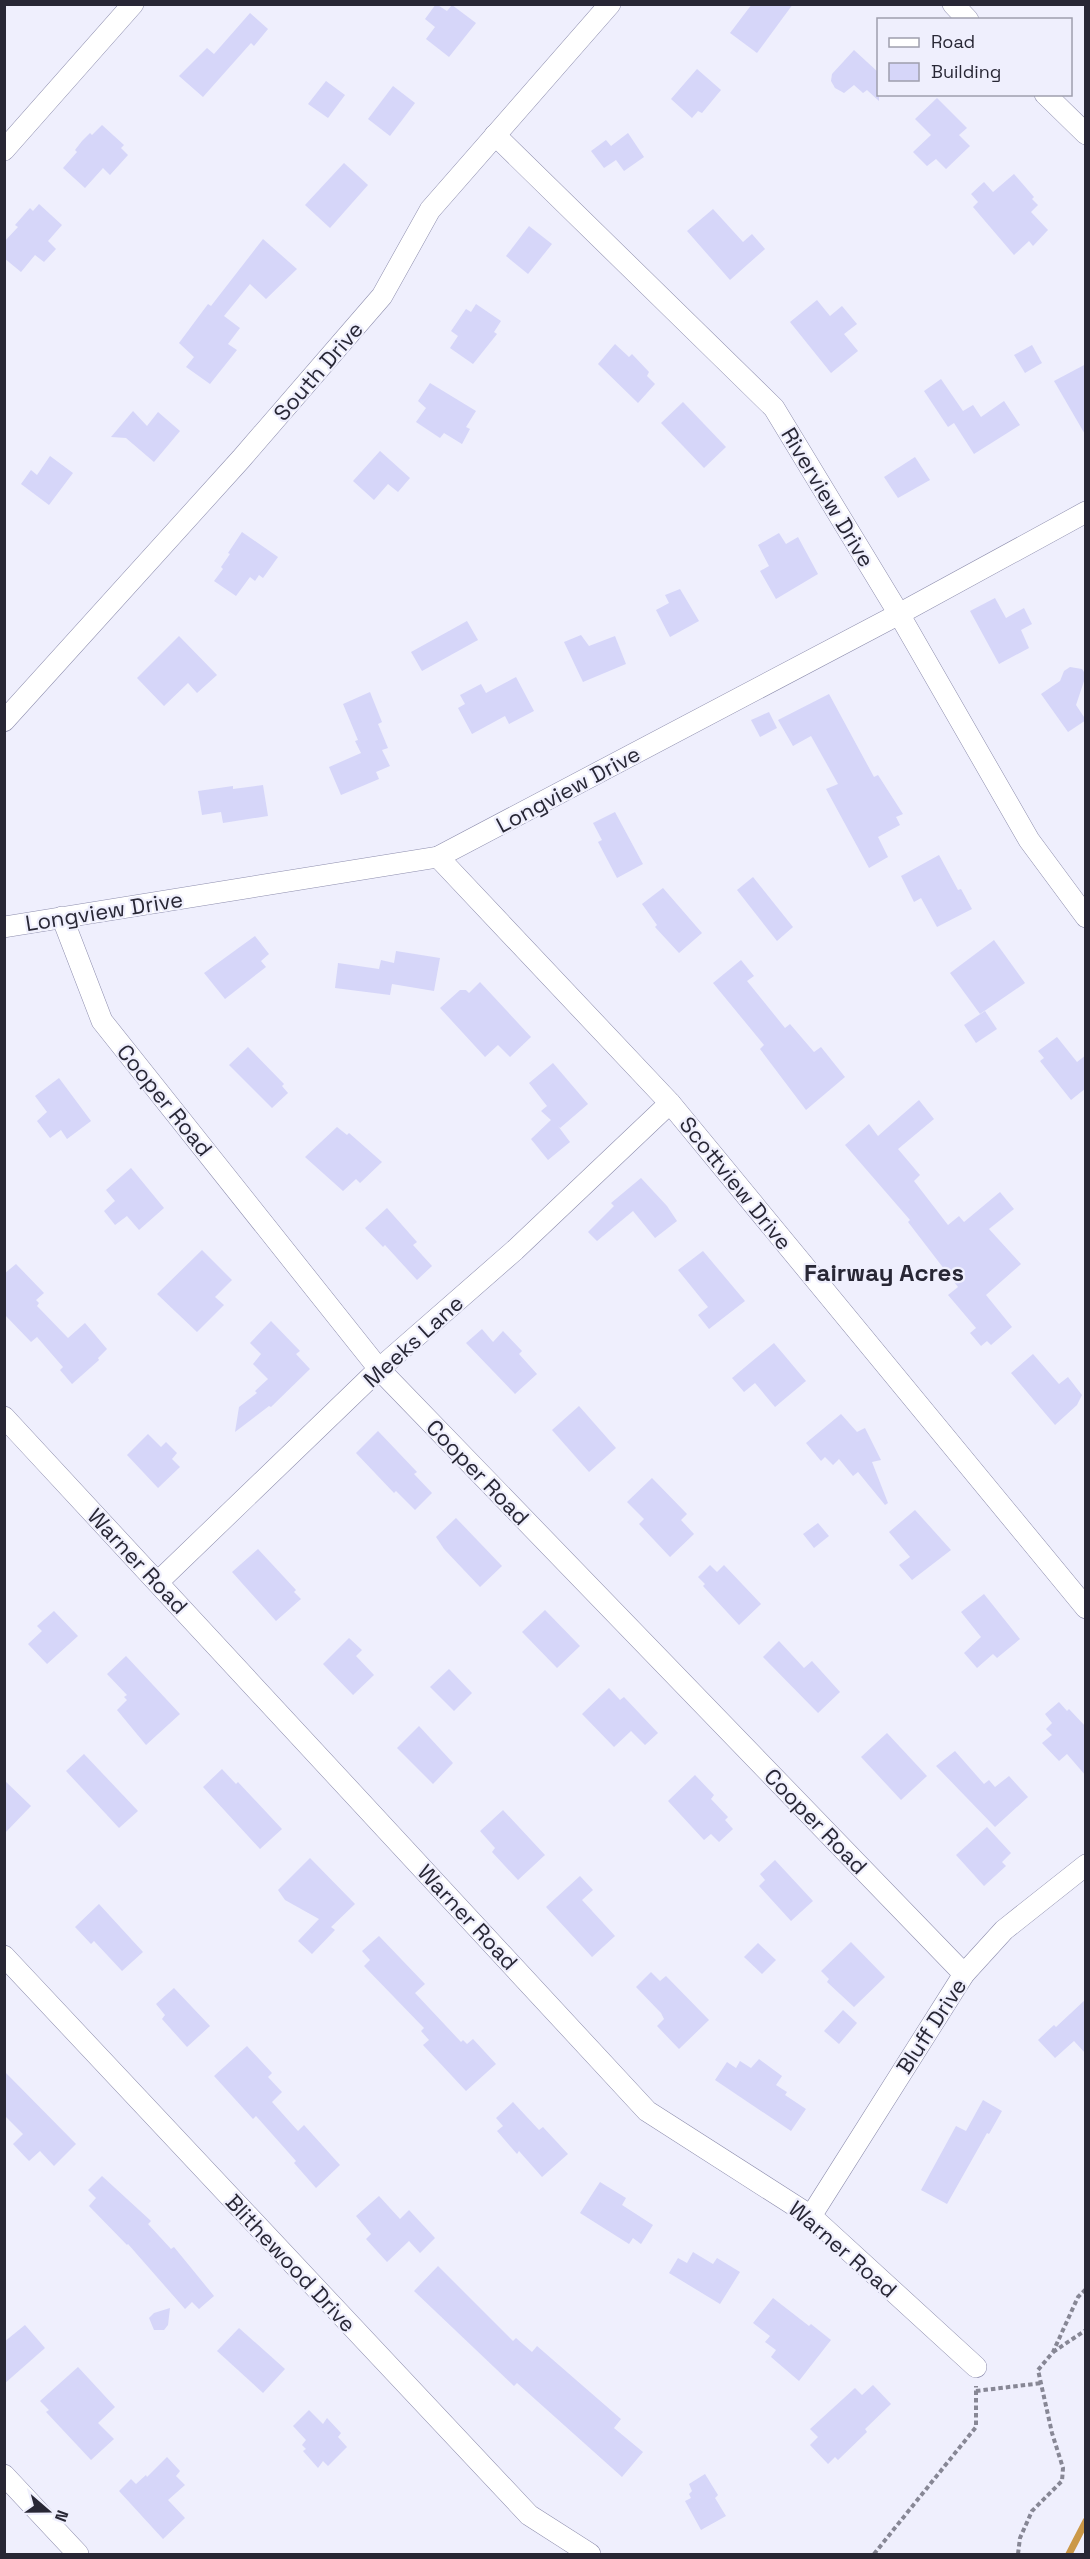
<svg xmlns="http://www.w3.org/2000/svg" width="1090" height="2559" font-family="'Space Grotesk',sans-serif">
  <style>
    .lines { fill: none; stroke-linecap: round; stroke-linejoin: round }
    .stream { stroke: #cb9848; stroke-width: 7 }
    .building { fill: #d6d6f9 }
    .minor-casing { stroke: #8d8dad; stroke-width: 22 }
    .path { stroke: #878795; stroke-width: 4; stroke-dasharray: 4.5 3; stroke-linecap: butt }
    .minor { stroke: #fff; stroke-width: 21 }
    .labels { text-anchor: middle; dominant-baseline: central; stroke-width: 4.5; stroke-linejoin: round; paint-order: stroke }
    .street-label { font-size: 22px; fill: #282735; stroke: #efeffd }
    .neighbourhood-label { font-size: 24px; font-weight: bold; fill: #282735; stroke: #efeffd }
  </style>
  <rect width="100%" height="100%" fill="#efeffd"/>
  <g class="lines">
    <!-- stream -->
    <path class="stream" d="M1069,2554L1086,2521"/>
  </g>
  <!-- building -->
  <g class="building">
    <path d="M436,4L447,11L452,5L476,23L449,57L426,39L435,27L425,19Z"/>
    <path d="M752,4H793L757,53L730,33Z"/>
    <path d="M250,13L268,29L254,46L251,43L203,97L179,76L207,48L214,54Z"/>
    <path d="M854,50L879,73V101L867,90L863,93L854,85L844,93L835,88L831,81L832,74Z"/>
    <path d="M697,69L721,90L702,113L698,111L692,118L671,99Z"/>
    <path d="M326,81L345,95L328,118L308,104Z"/>
    <path d="M393,86L415,103L390,136L368,119Z"/>
    <path d="M937,98L967,128L959,135L970,146L946,169L936,159L927,166L913,152L931,135L915,119Z"/>
    <path d="M102,125L124,145L121,148L128,155L110,175L103,168L85,188L63,168L77,152L75,150L82,141L90,133L92,135Z"/>
    <path d="M628,133L644,157L624,171L616,160L604,168L591,151L606,140L611,146Z"/>
    <path d="M344,163L368,185L330,228L305,205Z"/>
    <path d="M1014,174L1034,197L1032,199L1038,205L1031,212L1048,230L1033,246L1029,241L1014,255L973,207L978,202L971,194L984,182L993,192Z"/>
    <path d="M39,204L62,225L48,241L56,249L44,262L35,255L21,272L4,258V242L18,227L15,225L30,208L33,211Z"/>
    <path d="M713,209L743,242L752,234L765,249L730,280L687,231Z"/>
    <path d="M529,226L552,244L528,274L506,256Z"/>
    <path d="M263,239L297,269L266,299L250,284L224,316L240,328L228,344L237,350L210,384L186,367L194,357L179,343L208,304L211,306Z"/>
    <path d="M817,300L830,316L842,306L857,324L844,334L858,351L831,373L790,322Z"/>
    <path d="M476,304L501,321L494,332L497,334L473,364L450,348L458,336L451,331L466,309L471,312Z"/>
    <path d="M615,344L629,357L632,354L649,372L647,376L655,384L638,403L598,364Z"/>
    <path d="M1032,345L1042,363L1025,373L1014,355Z"/>
    <path d="M1086,364V436L1054,381Z"/>
    <path d="M941,379L963,411L973,405L981,417L1004,401L1020,425L974,454L954,423L948,427L924,391Z"/>
    <path d="M430,383L476,411L466,427L470,429L462,444L444,433L440,438L416,422L426,408L418,401Z"/>
    <path d="M683,402L726,447L704,468L661,423Z"/>
    <path d="M133,411L147,426L158,412L180,431L154,462L126,438L111,437Z"/>
    <path d="M380,451L410,478L398,492L388,484L374,500L353,481Z"/>
    <path d="M50,456L73,473L49,505L21,484L31,470L37,475Z"/>
    <path d="M915,457L930,480L898,498L884,477Z"/>
    <path d="M242,532L278,557L263,578L259,575L255,581L250,577L236,596L214,581L223,569L221,567L230,554L228,553Z"/>
    <path d="M779,533L786,544L798,537L818,574L776,599L760,571L769,566L758,545Z"/>
    <path d="M680,589L699,621L670,637L656,610L669,603L665,595Z"/>
    <path d="M995,598L1006,618L1024,608L1032,624L1021,630L1029,648L999,664L970,611Z"/>
    <path d="M467,621L478,640L422,671L411,652Z"/>
    <path d="M581,635L589,646L615,636L626,664L583,682L564,642Z"/>
    <path d="M179,636L217,675L197,693L188,683L164,706L137,678Z"/>
    <path d="M1070,667L1082,669L1086,675L1076,705L1086,720L1068,732L1041,694L1060,681L1064,671Z"/>
    <path d="M516,677L534,711L509,724L505,716L472,734L458,708L465,704L460,695L481,684L486,693Z"/>
    <path d="M370,692L382,722L378,724L388,748L382,750L390,766L376,772L379,779L341,795L329,767L361,753L355,741L358,740L343,704Z"/>
    <path d="M829,694L874,777L878,775L903,814L896,817L900,825L878,837L888,857L869,868L826,789L838,784L811,736L793,746L778,720Z"/>
    <path d="M769,712L777,728L760,737L751,720Z"/>
    <path d="M263,785L268,816L223,823L221,812L202,815L198,791L233,786V789Z"/>
    <path d="M615,812L643,864L617,878L598,842L602,840L593,823Z"/>
    <path d="M939,855L958,890L961,889L972,909L937,927L921,898L914,902L901,876Z"/>
    <path d="M753,877L793,927L777,941L737,890Z"/>
    <path d="M663,888L702,933L679,953L655,927L657,925L642,904Z"/>
    <path d="M255,936L269,954L261,961L266,967L225,999L204,973Z"/>
    <path d="M994,940L1025,983L980,1014L950,973Z"/>
    <path d="M396,951L440,958L434,991L392,984L390,995L335,988L338,963L379,969L381,960L394,963Z"/>
    <path d="M741,960L754,976L747,981L785,1028L790,1024L814,1052L821,1047L845,1077L806,1110L760,1049L764,1045L713,983Z"/>
    <path d="M480,982L531,1037L510,1057L498,1045L485,1057L440,1008L460,990H466L469,993Z"/>
    <path d="M985,1011L997,1029L976,1043L964,1025Z"/>
    <path d="M1057,1037L1077,1062L1086,1055V1088L1071,1100L1040,1061L1044,1058L1038,1051Z"/>
    <path d="M248,1047L284,1084L282,1086L288,1093L272,1108L229,1065Z"/>
    <path d="M553,1063L588,1104L560,1128L558,1126L570,1142L548,1160L531,1139L551,1120L541,1111L547,1106L529,1083Z"/>
    <path d="M59,1078L91,1121L67,1139L61,1130L50,1138L37,1121L47,1112L35,1096Z"/>
    <path d="M919,1100L934,1119L898,1149L920,1175L914,1181L948,1225L959,1216L964,1222L1000,1192L1014,1209L989,1229L1021,1264L986,1295L1012,1327L991,1345L987,1341L981,1346L970,1333L976,1328L948,1295L958,1287L908,1222L910,1220L845,1145L869,1124L878,1136Z"/>
    <path d="M337,1127L347,1135L349,1133L382,1162L360,1183L356,1179L343,1191L305,1157Z"/>
    <path d="M131,1168L164,1208L139,1230L127,1216L115,1225L104,1211L115,1201L106,1190Z"/>
    <path d="M641,1178L667,1206L677,1221L655,1238L633,1211L597,1241L588,1232L614,1206L611,1203Z"/>
    <path d="M387,1208L417,1242L413,1245L432,1266L417,1280L385,1245L383,1247L365,1228Z"/>
    <path d="M202,1250L232,1280L215,1297L224,1305L197,1332L157,1294Z"/>
    <path d="M703,1251L745,1301L709,1329L698,1315L708,1307L678,1270Z"/>
    <path d="M16,1264L44,1293L36,1300L39,1303L37,1306L68,1338L85,1323L107,1349L98,1358L99,1360L72,1384L60,1370L63,1367L37,1337L31,1342L4,1314V1274Z"/>
    <path d="M271,1321L300,1351L296,1354L310,1369L271,1407L269,1406L235,1432L239,1407L257,1393L255,1391L268,1379L253,1364L261,1354L250,1343Z"/>
    <path d="M482,1329L493,1342L503,1331L522,1351L519,1354L537,1374L515,1394L466,1343Z"/>
    <path d="M774,1343L806,1381L775,1407L755,1383L744,1392L732,1378Z"/>
    <path d="M1033,1354L1059,1384L1068,1377L1082,1395L1077,1405L1055,1425L1011,1373Z"/>
    <path d="M579,1406L616,1448L589,1472L552,1430Z"/>
    <path d="M841,1414L857,1432L865,1428L881,1460L872,1462L888,1503L885,1505L858,1472L853,1476L839,1459L833,1465L825,1457L821,1461L806,1443Z"/>
    <path d="M378,1431L417,1472L414,1474L432,1493L415,1510L396,1491L394,1493L356,1453Z"/>
    <path d="M148,1434L161,1447L166,1442L177,1453L172,1459L180,1467L158,1488L127,1455Z"/>
    <path d="M652,1478L687,1514L681,1520L694,1534L670,1557L639,1524L644,1519L627,1502Z"/>
    <path d="M915,1510L951,1550L912,1580L899,1565L910,1557L889,1532Z"/>
    <path d="M456,1518L502,1566L480,1587L444,1549L436,1537Z"/>
    <path d="M818,1523L829,1536L814,1548L803,1534Z"/>
    <path d="M258,1549L296,1590L294,1592L301,1599L276,1621L232,1572Z"/>
    <path d="M710,1565L717,1572L724,1565L761,1604L739,1625L703,1586L705,1584L698,1577Z"/>
    <path d="M984,1594L1020,1639L997,1658L993,1654L977,1668L964,1653L981,1637L961,1612Z"/>
    <path d="M545,1610L580,1646L557,1668L522,1632Z"/>
    <path d="M54,1611L78,1636L47,1664L28,1644L42,1631L37,1626Z"/>
    <path d="M349,1638L362,1650L356,1656L374,1675L353,1695L323,1664Z"/>
    <path d="M779,1641L804,1668L812,1661L840,1692L818,1713L763,1657Z"/>
    <path d="M126,1656L180,1714L146,1745L117,1710L127,1700L124,1697L127,1695L107,1674Z"/>
    <path d="M449,1669L472,1693L454,1711L430,1687Z"/>
    <path d="M609,1688L620,1700L624,1697L658,1733L645,1745L631,1731L614,1747L582,1714Z"/>
    <path d="M1059,1702L1067,1711L1069,1709L1086,1727V1776L1067,1754L1059,1761L1042,1743L1052,1735L1046,1729L1052,1723L1045,1714Z"/>
    <path d="M419,1726L453,1763L433,1784L397,1748Z"/>
    <path d="M887,1733L927,1776L901,1800L861,1757Z"/>
    <path d="M955,1751L984,1784L989,1780L995,1787L1009,1776L1028,1797L995,1827L936,1766Z"/>
    <path d="M84,1754L138,1811L119,1828L66,1771Z"/>
    <path d="M222,1769L236,1784L238,1782L282,1829L260,1849L203,1787Z"/>
    <path d="M695,1775L714,1795L711,1799L728,1817L725,1820L733,1829L719,1842L711,1834L704,1840L668,1801Z"/>
    <path d="M4,1780L31,1806L4,1834Z"/>
    <path d="M503,1810L545,1855L518,1880L492,1852L495,1848L480,1831Z"/>
    <path d="M987,1827L1011,1853L1002,1862L1006,1866L984,1886L956,1855Z"/>
    <path d="M310,1858L355,1904L331,1927L335,1930L312,1954L298,1941L319,1919L285,1900L278,1890Z"/>
    <path d="M775,1860L813,1901L791,1921L759,1886L765,1880L760,1874Z"/>
    <path d="M580,1876L593,1890L582,1900L615,1936L592,1957L546,1907Z"/>
    <path d="M99,1904L143,1952L122,1971L94,1941L91,1944L75,1927Z"/>
    <path d="M379,1936L425,1984L415,1993L461,2042L463,2040L467,2044L473,2039L496,2064L466,2091L423,2045L429,2040L421,2031L424,2028L364,1966L370,1960L362,1951Z"/>
    <path d="M851,1942L885,1977L854,2007L827,1982L829,1979L821,1971Z"/>
    <path d="M758,1943L776,1960L762,1974L744,1957Z"/>
    <path d="M651,1972L660,1981L666,1976L709,2020L679,2049L657,2026L664,2019L661,2013L636,1987Z"/>
    <path d="M174,1988L210,2026L187,2047L162,2019L165,2015L156,2004Z"/>
    <path d="M1086,1999V2054L1074,2041L1055,2058L1038,2040L1054,2025L1056,2027Z"/>
    <path d="M843,2010L857,2023L839,2044L824,2031Z"/>
    <path d="M247,2046L272,2073L268,2077L282,2092L272,2102L298,2131L304,2125L340,2165L316,2188L294,2163L296,2161L256,2116L253,2119L214,2076Z"/>
    <path d="M759,2059L782,2076L776,2085L787,2092L785,2095L806,2109L791,2131L715,2080L727,2062L736,2068L740,2061L751,2068Z"/>
    <path d="M4,2071L76,2144L54,2166L40,2151L29,2161L13,2144L23,2134L4,2115Z"/>
    <path d="M983,2100L1002,2111L989,2134L987,2133L947,2204L921,2190L956,2126L966,2131Z"/>
    <path d="M513,2102L539,2130L543,2127L568,2154L542,2177L519,2151L517,2154L497,2131L503,2126L496,2118Z"/>
    <path d="M102,2176L151,2221L148,2224L171,2249L174,2247L214,2296L199,2309L192,2302L185,2309L128,2244L127,2245L89,2206L96,2198L88,2190Z"/>
    <path d="M600,2182L626,2198L622,2205L653,2225L641,2244L633,2238L629,2244L580,2213Z"/>
    <path d="M379,2196L400,2219L409,2210L435,2238L420,2253L409,2241L387,2262L366,2239L371,2234L356,2216Z"/>
    <path d="M693,2252L713,2264L717,2258L740,2272L720,2304L669,2273L678,2258L687,2263Z"/>
    <path d="M438,2266L513,2341L516,2338L532,2352L537,2346L621,2419L614,2428L643,2452L622,2477L517,2383L514,2386L414,2291Z"/>
    <path d="M773,2298L809,2326L811,2324L831,2340L799,2381L771,2357L776,2350L765,2342L770,2336L753,2323Z"/>
    <path d="M170,2308L168,2325L164,2330H154L149,2318L154,2313Z"/>
    <path d="M25,2325L45,2348L4,2384V2342Z"/>
    <path d="M239,2328L285,2369L263,2393L217,2351Z"/>
    <path d="M78,2367L115,2407L98,2423L114,2439L91,2460L46,2412L49,2410L40,2401Z"/>
    <path d="M873,2385L891,2404L865,2429L867,2432L838,2460L835,2457L828,2464L810,2445L818,2437L810,2429L855,2388L862,2395Z"/>
    <path d="M309,2410L323,2424L327,2418L341,2433L338,2437L347,2447L328,2466L323,2461L318,2468L303,2451L306,2449L302,2445L306,2440L293,2426Z"/>
    <path d="M167,2457L180,2471L176,2476L185,2485L168,2500L185,2518L163,2539L119,2491L131,2479L136,2484L146,2475L147,2477Z"/>
    <path d="M705,2474L718,2495L715,2498L726,2516L701,2530L685,2501L691,2498L689,2494L692,2491L689,2484Z"/>
  </g>
  <g class="lines">
    <!-- minor casing -->
    <g class="minor-casing">
      <g id="minor">
        <path d="M953,4L968,20"/>
        <path d="M1045,94L1086,134"/>
        <path d="M495,135L774,408L899,614L1029,840L1086,917"/>
        <path d="M4,150L133,4"/>
        <path d="M4,721L241,459L382,296L430,210L610,4"/>
        <path d="M438,857L670,1103L1086,1608"/>
        <path d="M62,917L102,1021L379,1369L964,1974"/>
        <path d="M4,927L438,857L899,614L1086,512"/>
        <path d="M4,1417L647,2111L811,2216L976,2367"/>
        <path d="M158,1582L379,1369L515,1250L670,1103"/>
        <path d="M4,1956L529,2515L590,2554"/>
        <path d="M811,2216L964,1974L1004,1930L1086,1865"/>
        <path d="M4,2475L78,2554"/>
      </g>
    </g>
    <!-- path -->
    <g class="path">
      <path d="M1053,2352L1086,2330"/>
      <path d="M976,2391L1042,2383"/>
      <path d="M874,2554L976,2427V2386"/>
      <path d="M1018,2554L1020,2538L1032,2511L1062,2481L1063,2468L1052,2433L1038,2370L1053,2352L1078,2297L1086,2289"/>
    </g>
    <!-- minor -->
    <use href="#minor" class="minor"/>
  </g>
  <g class="labels">
    <!-- street labels -->
    <g class="street-label">
      <text transform="translate(318 371) rotate(-49)">South Drive</text>
      <text transform="translate(828 497) rotate(59)">Riverview Drive</text>
      <text transform="translate(568 789) rotate(-28)">Longview Drive</text>
      <text transform="translate(104 911) rotate(-9)">Longview Drive</text>
      <text transform="translate(165 1100) rotate(51)">Cooper Road</text>
      <text transform="translate(736 1183) rotate(51)">Scottview Drive</text>
      <text transform="translate(413 1341) rotate(-42)">Meeks Lane</text>
      <text transform="translate(478 1472) rotate(46)">Cooper Road</text>
      <text transform="translate(138 1561) rotate(47)">Warner Road</text>
      <text transform="translate(816 1821) rotate(46)">Cooper Road</text>
      <text transform="translate(468 1917) rotate(47)">Warner Road</text>
      <text transform="translate(931 2026) rotate(-57)">Bluff Drive</text>
      <text transform="translate(843 2249) rotate(41)">Warner Road</text>
      <text transform="translate(291 2263) rotate(47)">Blithewood Drive</text>
    </g>
    <!-- neighbourhood labels -->
    <g class="neighbourhood-label">
      <text x="884" y="1272">Fairway Acres</text>
    </g>
  </g>
  <!-- border -->
  <rect width="1090" height="2559" fill="none" stroke="#282735" stroke-width="12"/>
  <!-- legend -->
  <rect x="877" y="18" width="195" height="78" fill="#efeffd" stroke="#9f9fad" stroke-width="1.5"/>
  <rect x="889" y="38" width="30" height="9" fill="#ffffff" stroke="#9f9fad" stroke-width="1.5"/>
  <text x="931" y="48" font-size="18" fill="#282735">Road</text>
  <rect x="889" y="63" width="30" height="18" fill="#d6d6f9" stroke="#9f9fad" stroke-width="1.5"/>
  <text x="931" y="78" font-size="18" fill="#282735">Building</text>
  <!-- north arrow -->
  <g transform="translate(48 2511) rotate(110)" stroke="#efeffd" stroke-width="4.5" paint-order="stroke">
  <path d="M0-4.5L10 22L0 15L-10 22Z" fill="#282735"/>
  <text y="-9" font-size="16" font-weight="bold" text-anchor="middle" fill="#282735">N</text>
  </g>
</svg>
